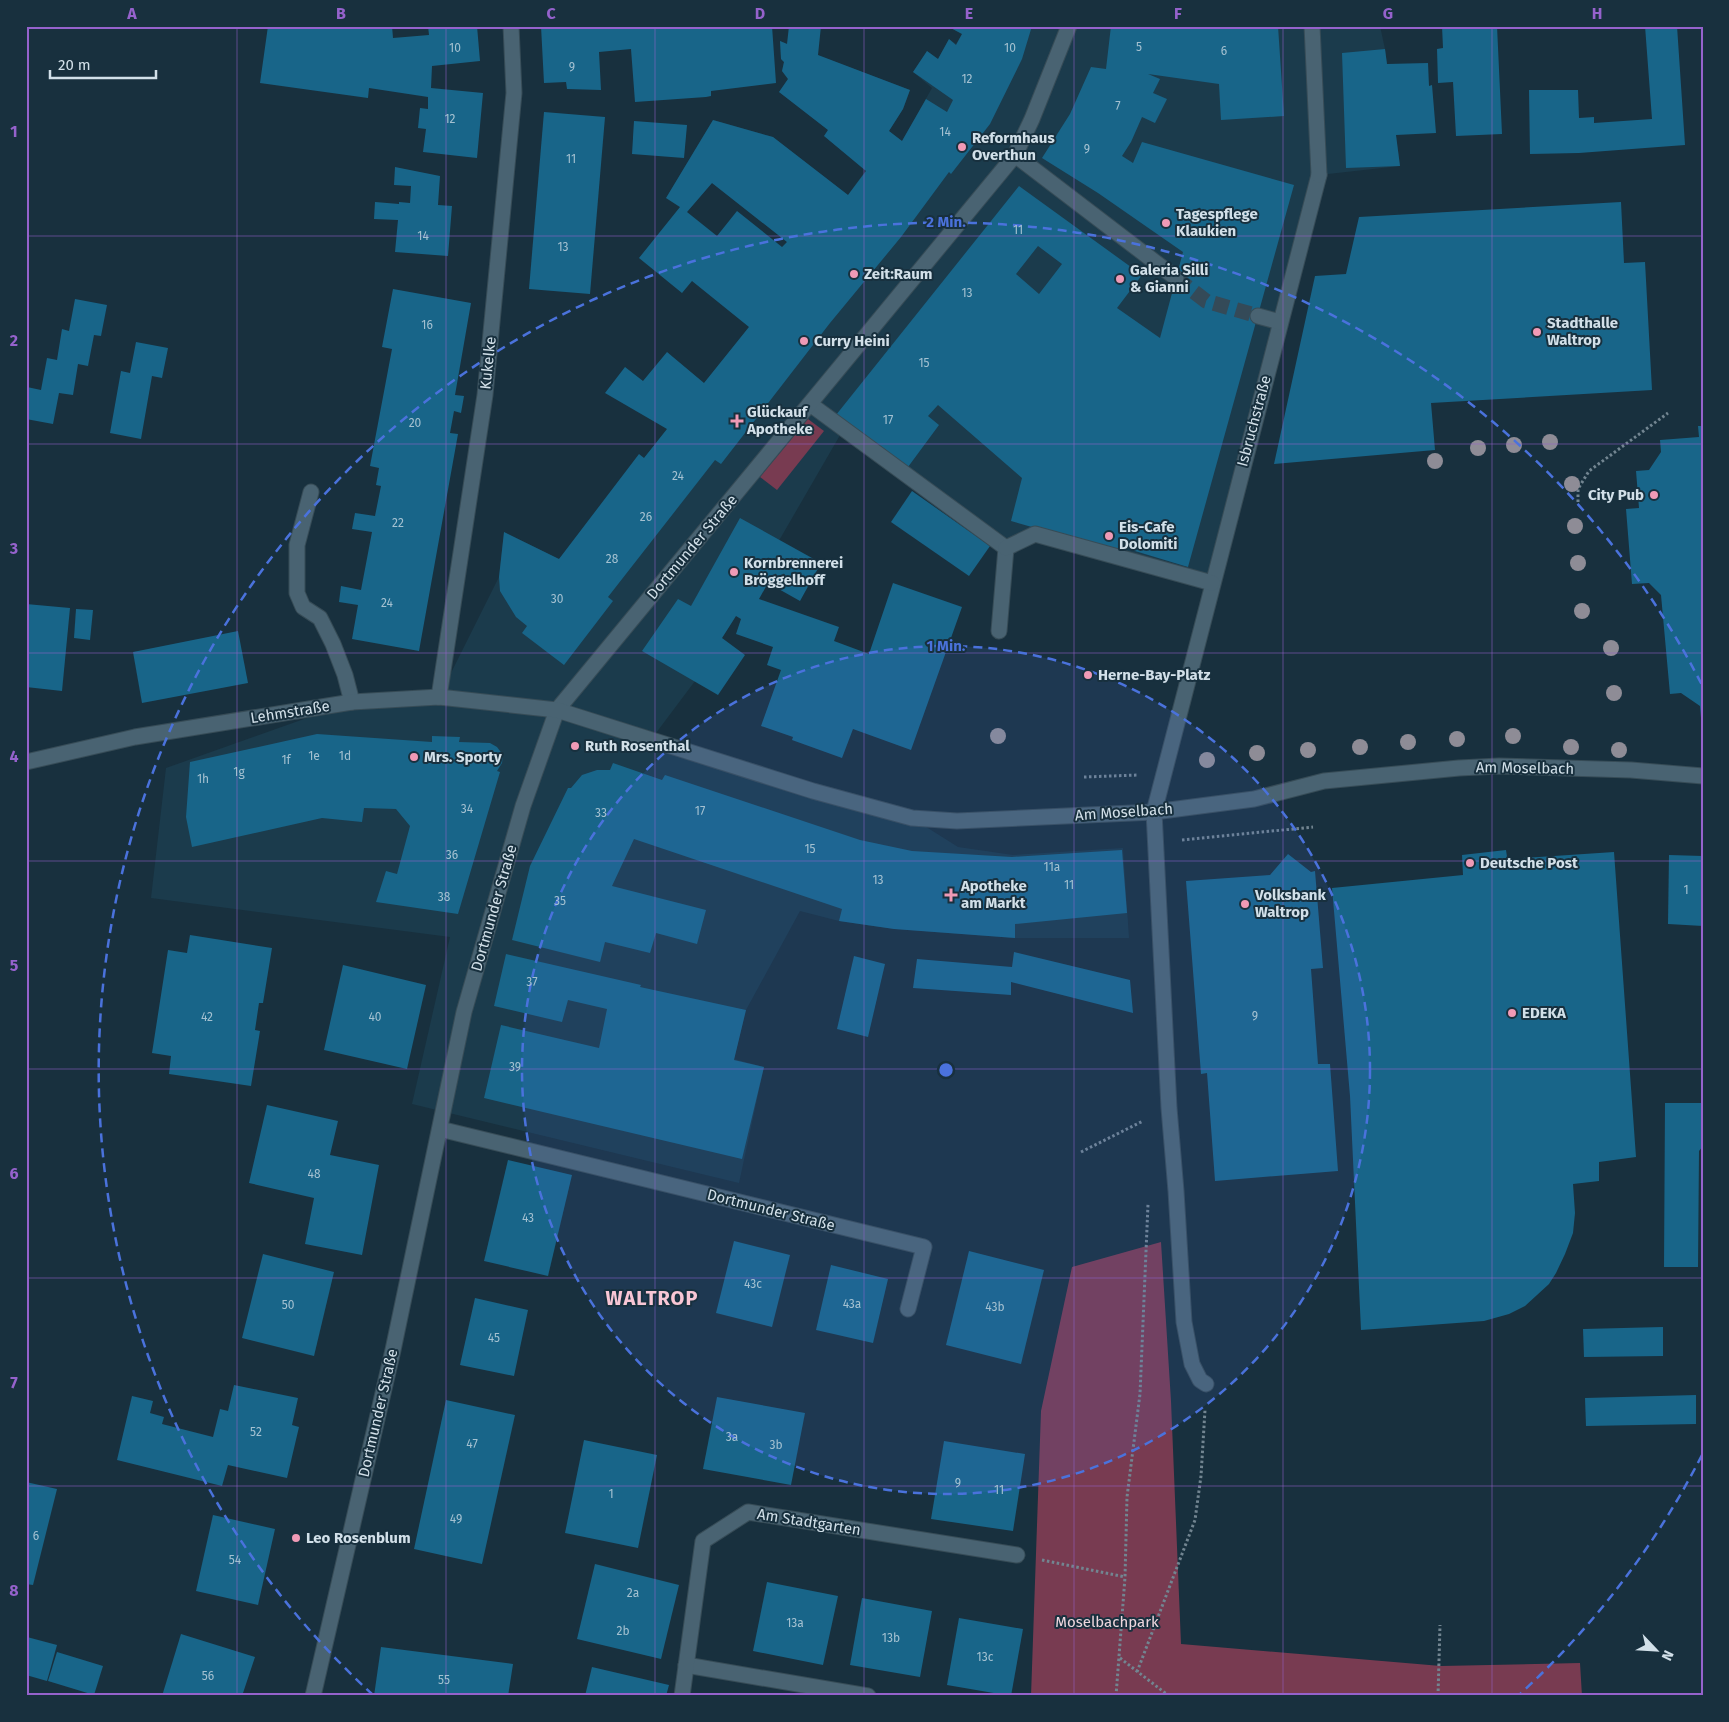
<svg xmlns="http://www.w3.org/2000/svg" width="1729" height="1722" font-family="'Fira Sans',sans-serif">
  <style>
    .built { fill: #1b3b4c }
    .green { fill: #783b51 }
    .building { fill: #186589; fill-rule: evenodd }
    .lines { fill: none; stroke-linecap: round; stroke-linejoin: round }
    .street-tunnel { stroke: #344a58; stroke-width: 15; stroke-dasharray: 15 8; stroke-linecap: butt }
    .lane-casing { stroke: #374c57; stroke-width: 17 }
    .street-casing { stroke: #374c57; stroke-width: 17 }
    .secondary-casing { stroke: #374c57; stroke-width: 17 }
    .path { stroke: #728591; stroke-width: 3; stroke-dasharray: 2.5 2.5; stroke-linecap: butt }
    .lane { stroke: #496372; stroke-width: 15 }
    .street { stroke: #496372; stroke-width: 15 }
    .secondary { stroke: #496372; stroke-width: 15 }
    .tree { fill: #8e8c96 }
    .grid { fill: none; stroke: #9562cc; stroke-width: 1; stroke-opacity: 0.55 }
    .ring { fill: none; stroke: #4a72dc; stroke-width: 2.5; stroke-dasharray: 9 6 }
    .poi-dot { fill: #f09ab6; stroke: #18303e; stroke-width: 2 }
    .labels { text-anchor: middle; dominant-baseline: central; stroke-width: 4; stroke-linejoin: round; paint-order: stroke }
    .number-label { font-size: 12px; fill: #a4c1d1 }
    .poi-label { font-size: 15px; font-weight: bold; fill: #d2e0e9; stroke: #18303e; text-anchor: start }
    .street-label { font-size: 15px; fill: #d2e0e9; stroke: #18303e }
    .park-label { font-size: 15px; fill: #efd7de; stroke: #18303e }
    .district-label { font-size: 20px; font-weight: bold; letter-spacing: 1px; fill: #f8c6d5; stroke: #18303e }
    .centre { fill: #4a72dc; stroke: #18303e; stroke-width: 2.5 }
    .ring-label { font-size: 15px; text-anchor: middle; font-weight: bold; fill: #4a72dc; stroke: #18303e; stroke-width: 4; stroke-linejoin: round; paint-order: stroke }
    .neatline { fill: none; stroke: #9562cc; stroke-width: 2 }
    .grid-label { font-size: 16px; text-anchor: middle; font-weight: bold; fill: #9562cc }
  </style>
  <rect width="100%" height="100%" fill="#18303e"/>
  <!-- built -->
  <path class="built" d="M947,26H1380L1385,49L1400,166L1319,175L1212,583L1035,534L1006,548L843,430L729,627L695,681L653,737L912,818L958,847L1013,855L1123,848L1129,938H1015L894,929L839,921L800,911L746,1010L734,1059L764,1067L739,1183L412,1104L450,937L151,898L166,768L352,702L439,697L499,577L504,532L559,559L644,458L780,288L762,272L787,242L712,183L687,212L666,198L713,120L773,137L848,195L866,170L824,136L828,130L779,92L788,79L782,71L784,62L781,59L780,41L910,90L903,109L889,131L902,141L932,88L913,72L927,51L938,59L949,39L956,44L962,34Z"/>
  <!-- green -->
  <g class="green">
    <path d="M808,419L824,431L777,490L760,477Z"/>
    <path d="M1161,1242L1171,1401L1181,1644L1441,1666L1580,1663L1582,1696H1031L1041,1411L1072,1267Z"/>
  </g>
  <!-- building -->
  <g class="building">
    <path d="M268,26H392L393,38L429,35L428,26H477L480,61L432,66L431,88L483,93L477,158L423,152L426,129L418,128L420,108L428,109V97L369,88L368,98L260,83Z"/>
    <path d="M541,26H772L776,83L711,91V96L706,97L635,102L631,49L599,52L601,90L567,89L566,82L544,83Z"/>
    <path d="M789,26H821L818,55L910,90L903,109L889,131L902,141L926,99L947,112L953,100L913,72L927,51L938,59L949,39L956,45L962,34L947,26H1032L1022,59L990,124L951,174L949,172L901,237L830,323L721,464L715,460L608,597L613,601L564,665L522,633L527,626L516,617L500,591L499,577L504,532L559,559L639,454L644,458L667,429L605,393L625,367L643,381L667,352L704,383L749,327L692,281L682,293L639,258L680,207L666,198L713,120L773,137L848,195L866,171L824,136L828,130L779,92L788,79L782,71L784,62L781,59L780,41L787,44ZM712,183L787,242L782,247L737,211L717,236L687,212Z"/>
    <path d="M1111,26H1278L1284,116L1221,120L1219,84L1148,74L1160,79L1153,93L1167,99L1155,123L1142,117L1131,142L1122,156L1133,163L1142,142L1294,185L1188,567L1125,548L1123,553L1011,521L1022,478L938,405L928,416L939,425L908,467L836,415L1019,186L1142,275L1117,308L1160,338L1183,252L1098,193L1042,158L1070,114L1091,67L1106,69ZM1038,246L1062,264L1039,294L1016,274Z"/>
    <path d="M1442,26H1497L1502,134L1456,136L1453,82L1438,83L1437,49L1443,48Z"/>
    <path d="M1645,26H1677L1685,145L1579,153L1530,154L1529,90H1578L1579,118L1594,117V123L1652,119Z"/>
    <path d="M1385,49L1387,64L1428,63L1429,86L1432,85L1436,133L1396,135L1400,166L1346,168L1342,53Z"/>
    <path d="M544,112L605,117L590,294L529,289Z"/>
    <path d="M634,121L687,125L684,158L632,154Z"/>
    <path d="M395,167L440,176L438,205L452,206L448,256L395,252L398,220L374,219L375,202L399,204V202L410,203L411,186L394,185Z"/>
    <path d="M1621,202L1624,263L1645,262L1652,390L1431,403L1435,450L1274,464L1315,276L1346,274L1359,217Z"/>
    <path d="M393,289L471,303L455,395L464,396L461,413L454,411L450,433L458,434L419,651L352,639L358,605L339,602L341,586L361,590L372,532L352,529L355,513L375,516L381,486L376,485L379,468L370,466L392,349L382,347Z"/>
    <path d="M75,299L107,305L101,336L94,335L88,366L78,364L73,395L59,393L53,424L26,419L27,387L41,390L47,358L57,360L62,329L69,331Z"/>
    <path d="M136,342L168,348L162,378L152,376L141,439L110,433L121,371L130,373Z"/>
    <path d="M1698,426H1703V718H1701L1700,706L1681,693L1670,694L1661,595L1649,583L1632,584L1626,509L1639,508L1636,471L1649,470L1661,452L1660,440L1699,437Z"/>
    <path d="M912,491L990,546L969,576L891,522Z"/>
    <path d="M740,518L821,563L800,601L768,583L759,599L839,627L834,641L869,654L893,583L962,607L911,750L853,729L842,758L792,740L793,737L761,726L781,670L767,665L773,647L736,634L741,619L736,616L722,638L745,655L718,695L642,651L678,599L691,606Z"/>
    <path d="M26,604L70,608L62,691L26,687Z"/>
    <path d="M76,609L93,610L90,640L74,638Z"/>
    <path d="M238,631L248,683L142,703L133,652Z"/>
    <path d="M317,734L432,742V736L460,737L459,742L490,743L497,747L503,755L502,763L497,771L500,772L458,914L376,902L386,871L397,874L410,826L396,809L364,808L362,822L322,818L192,847L186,817L190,762Z"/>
    <path d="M613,763L662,780L665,775L860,840L912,851L1012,857L1122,850L1127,913L1015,924V938L894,929L839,921L842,909L634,839L612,886L706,910L697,944L656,933L650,953L605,942L600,962L512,940L530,866L568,788H571L582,775L597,770H610Z"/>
    <path d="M1506,850L1509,870L1524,869L1523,858L1614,852L1636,1157L1599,1162V1181L1573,1184L1575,1213L1573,1233L1565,1254L1556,1273L1549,1284L1525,1306L1509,1314L1484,1321L1361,1330L1350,1096L1332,888L1463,875L1462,855Z"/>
    <path d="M1288,854L1311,872L1315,871L1323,968L1311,969L1318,1064H1330L1338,1171L1215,1181L1207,1073L1201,1074L1186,881L1270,875Z"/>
    <path d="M1669,855L1703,856V926L1668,924Z"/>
    <path d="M190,935L272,948L263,1003H259L255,1030L260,1031L251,1086L169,1074L171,1056L152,1053L168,950L187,953Z"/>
    <path d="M1014,952L1130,980L1133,1013L1011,982V995L913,988L917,959L1012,967Z"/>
    <path d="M506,954L641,985L640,987L746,1010L734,1060L764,1067L742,1159L484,1098L501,1025L599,1048L607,1009L568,1000L562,1022L494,1006Z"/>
    <path d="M854,956L885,964L868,1037L837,1029Z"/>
    <path d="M343,965L426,985L407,1069L324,1050Z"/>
    <path d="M1665,1103H1703V1146L1699,1151L1698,1267H1664Z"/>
    <path d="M267,1105L338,1121L330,1155L379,1165L362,1255L305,1244L314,1198L249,1183Z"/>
    <path d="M508,1160L572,1175L548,1276L484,1261Z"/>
    <path d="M734,1241L790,1255L772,1327L716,1313Z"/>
    <path d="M969,1251L1044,1270L1021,1364L946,1345Z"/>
    <path d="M263,1254L334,1272L314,1356L242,1338Z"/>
    <path d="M831,1265L888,1279L873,1343L816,1330Z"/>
    <path d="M475,1298L528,1310L514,1376L460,1365Z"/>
    <path d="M1663,1327V1356L1584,1357L1583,1329Z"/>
    <path d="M234,1385L298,1398L292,1425L299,1427L287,1478L228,1465L222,1486L117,1460L132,1396L153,1401L150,1413L164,1417L162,1424L213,1437L220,1409L228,1411Z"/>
    <path d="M1696,1395V1424L1586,1426L1585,1398Z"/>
    <path d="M717,1397L805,1413L791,1485L703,1469Z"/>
    <path d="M446,1400L515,1415L482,1564L414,1549Z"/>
    <path d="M584,1440L657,1455L638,1548L565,1533Z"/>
    <path d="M944,1441L1025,1454L1013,1531L931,1519Z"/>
    <path d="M26,1482L57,1489L33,1585L26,1584Z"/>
    <path d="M213,1515L275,1529L258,1605L196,1591Z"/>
    <path d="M595,1564L679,1585L661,1659L577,1639Z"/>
    <path d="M767,1582L838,1596L823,1665L753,1651Z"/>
    <path d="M862,1598L932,1611L920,1677L850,1665Z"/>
    <path d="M959,1618L1023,1629L1011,1696L947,1685Z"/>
    <path d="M181,1634L255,1657L242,1696H162Z"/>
    <path d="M27,1637L57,1645L47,1681L26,1675Z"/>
    <path d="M381,1647L513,1664L508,1696H374Z"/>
    <path d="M57,1652L103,1666L94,1695L48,1681Z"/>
    <path d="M592,1667L669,1685L666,1696H585Z"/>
  </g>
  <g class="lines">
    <!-- street-tunnel -->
    <path class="street-tunnel" d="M1176,278L1206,301L1258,316"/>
    <!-- lane casing -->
    <g class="lane-casing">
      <g id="lane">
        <path d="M311,492L297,545V593L303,607L320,618L333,644L345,675L352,702"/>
        <path d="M440,1129L924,1247L908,1309"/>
        <path d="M1206,1384L1200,1380L1192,1364L1184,1322L1176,1191L1169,1108L1154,812L1319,175"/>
      </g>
    </g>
    <!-- street casing -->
    <g class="street-casing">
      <g id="street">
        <path d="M1312,26L1319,175"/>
        <path d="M1015,155L1176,278"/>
        <path d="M1258,316L1280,322"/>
        <path d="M810,404L1006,548L999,631"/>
        <path d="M1006,548L1035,534L1212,583"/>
        <path d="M439,697L485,395L514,93L511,26"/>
        <path d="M686,1665L868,1696"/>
        <path d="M313,1696L393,1350L464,1012L523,806L557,710L1015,155L1032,119L1069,26"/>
        <path d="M682,1696L703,1541L748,1512L1017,1555"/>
      </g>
    </g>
    <!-- secondary casing -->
    <g class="secondary-casing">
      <path id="secondary" d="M26,762L135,737L352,702L439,697L557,710L813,791L912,818L957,821L1154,812L1254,799L1324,781L1459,768L1499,766L1631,770L1703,776"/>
    </g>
    <!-- path -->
    <g class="path">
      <path d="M1578,502V489L1589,471L1668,413"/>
      <path d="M1084,777L1138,775"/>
      <path d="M1182,840L1313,827"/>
      <path d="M1081,1152L1143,1121"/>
      <path d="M1042,1560L1125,1577"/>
      <path d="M1120,1658L1169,1696"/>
      <path d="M1137,1672L1195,1520L1201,1476L1205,1410"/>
      <path d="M1116,1696L1125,1577L1127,1497L1140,1394L1148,1204"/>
      <path d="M1438,1696L1440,1625"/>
    </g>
    <!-- lane -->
    <use href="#lane" class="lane"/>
    <!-- street -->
    <use href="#street" class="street"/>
    <!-- secondary -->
    <use href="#secondary" class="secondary"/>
  </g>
  <!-- trees -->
  <g class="tree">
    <circle cx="1550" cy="442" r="8"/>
    <circle cx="1514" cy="445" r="8"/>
    <circle cx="1478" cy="448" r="8"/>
    <circle cx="1435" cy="461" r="8"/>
    <circle cx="1572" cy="484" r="8"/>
    <circle cx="1575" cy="526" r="8"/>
    <circle cx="1578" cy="563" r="8"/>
    <circle cx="1582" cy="611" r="8"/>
    <circle cx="1611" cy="648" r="8"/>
    <circle cx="1614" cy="693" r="8"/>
    <circle cx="998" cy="736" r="8"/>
    <circle cx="1513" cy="736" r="8"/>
    <circle cx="1457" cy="739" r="8"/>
    <circle cx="1408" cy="742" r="8"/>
    <circle cx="1360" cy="747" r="8"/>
    <circle cx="1571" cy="747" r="8"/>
    <circle cx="1308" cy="750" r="8"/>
    <circle cx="1619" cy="750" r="8"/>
    <circle cx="1257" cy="753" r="8"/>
    <circle cx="1207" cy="760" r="8"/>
  </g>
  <!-- grid -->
  <path class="grid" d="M237,26V1696M446,26V1696M655,26V1696M864,26V1696M1074,26V1696M1283,26V1696M1492,26V1696M26,236H1703M26,444H1703M26,653H1703M26,861H1703M26,1069H1703M26,1278H1703M26,1486H1703"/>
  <!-- distance rings -->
  <circle cx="946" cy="1070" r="424" fill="#4a72dc" fill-opacity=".12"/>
  <g class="ring">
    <circle cx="946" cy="1070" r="424"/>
    <path d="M1702 1455A848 848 0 0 1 1519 1695M373 1695A848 848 0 1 1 1702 685"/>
  </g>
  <!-- markers -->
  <g class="poi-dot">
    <circle cx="962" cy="147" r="5"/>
    <circle cx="1166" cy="223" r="5"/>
    <circle cx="854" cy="274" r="5"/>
    <circle cx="1120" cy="279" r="5"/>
    <circle cx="1537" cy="332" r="5"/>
    <circle cx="804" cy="341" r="5"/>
    <path d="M734.5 413.5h5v5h5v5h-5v5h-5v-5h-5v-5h5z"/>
    <circle cx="1654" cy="495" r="5"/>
    <circle cx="1109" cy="536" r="5"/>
    <circle cx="734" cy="572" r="5"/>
    <circle cx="1088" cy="675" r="5"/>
    <circle cx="575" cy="746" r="5"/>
    <circle cx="414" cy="757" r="5"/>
    <circle cx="1470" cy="863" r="5"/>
    <path d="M948.5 887.5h5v5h5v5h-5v5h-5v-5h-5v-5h5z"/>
    <circle cx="1245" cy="904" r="5"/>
    <circle cx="1512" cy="1013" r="5"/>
    <circle cx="296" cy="1538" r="5"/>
  </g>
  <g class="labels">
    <!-- number labels -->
    <g class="number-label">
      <text x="1139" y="47">5</text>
      <text x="455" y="48">10</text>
      <text x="1010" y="48">10</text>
      <text x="1224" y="51">6</text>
      <text x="572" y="67">9</text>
      <text x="967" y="79">12</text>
      <text x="1118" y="106">7</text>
      <text x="450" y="119">12</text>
      <text x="945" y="132">14</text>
      <text x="1087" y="149">9</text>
      <text x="571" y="159">11</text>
      <text x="1018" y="230">11</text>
      <text x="423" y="236">14</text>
      <text x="563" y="247">13</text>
      <text x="967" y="293">13</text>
      <text x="427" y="325">16</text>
      <text x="924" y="363">15</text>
      <text x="888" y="420">17</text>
      <text x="415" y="423">20</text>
      <text x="678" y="476">24</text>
      <text x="646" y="517">26</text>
      <text x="398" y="523">22</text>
      <text x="612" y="559">28</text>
      <text x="557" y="599">30</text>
      <text x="387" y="603">24</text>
      <text x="314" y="756">1e</text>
      <text x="345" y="756">1d</text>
      <text x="286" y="760">1f</text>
      <text x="239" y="772">1g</text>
      <text x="203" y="779">1h</text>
      <text x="467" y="809">34</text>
      <text x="700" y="811">17</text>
      <text x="601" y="813">33</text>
      <text x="810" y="849">15</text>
      <text x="452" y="855">36</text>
      <text x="1052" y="867">11a</text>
      <text x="878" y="880">13</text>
      <text x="1069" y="885">11</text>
      <text x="1686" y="890">1</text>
      <text x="444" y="897">38</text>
      <text x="560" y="901">35</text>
      <text x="532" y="982">37</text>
      <text x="1255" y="1016">9</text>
      <text x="207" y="1017">42</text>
      <text x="375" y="1017">40</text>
      <text x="515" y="1067">39</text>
      <text x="314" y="1174">48</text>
      <text x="528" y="1218">43</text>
      <text x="753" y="1284">43c</text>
      <text x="852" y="1304">43a</text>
      <text x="288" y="1305">50</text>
      <text x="995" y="1307">43b</text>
      <text x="494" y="1338">45</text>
      <text x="256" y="1432">52</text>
      <text x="732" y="1437">3a</text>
      <text x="472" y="1444">47</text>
      <text x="776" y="1445">3b</text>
      <text x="958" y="1483">9</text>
      <text x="999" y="1490">11</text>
      <text x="611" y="1494">1</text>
      <text x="456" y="1519">49</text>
      <text x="36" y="1536">6</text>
      <text x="235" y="1560">54</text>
      <text x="633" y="1593">2a</text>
      <text x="795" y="1623">13a</text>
      <text x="623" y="1631">2b</text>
      <text x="891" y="1638">13b</text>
      <text x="985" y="1657">13c</text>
      <text x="208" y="1676">56</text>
      <text x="444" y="1680">55</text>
    </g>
    <!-- poi labels -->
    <g class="poi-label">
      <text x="972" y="138">Reformhaus<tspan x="972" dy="17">Overthun</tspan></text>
      <text x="1176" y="214">Tagespflege<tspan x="1176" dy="17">Klaukien</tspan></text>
      <text x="1130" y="270">Galeria Silli<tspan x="1130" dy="17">&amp; Gianni</tspan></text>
      <text x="864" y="274">Zeit:Raum</text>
      <text x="1547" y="323">Stadthalle<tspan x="1547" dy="17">Waltrop</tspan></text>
      <text x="814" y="341">Curry Heini</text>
      <text x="747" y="412">Glückauf<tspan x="747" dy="17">Apotheke</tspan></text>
      <text x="1644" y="495" text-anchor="end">City Pub</text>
      <text x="1119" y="527">Eis-Cafe<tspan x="1119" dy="17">Dolomiti</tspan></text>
      <text x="744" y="563">Kornbrennerei<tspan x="744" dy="17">Bröggelhoff</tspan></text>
      <text x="1098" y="675">Herne-Bay-Platz</text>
      <text x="585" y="746">Ruth Rosenthal</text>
      <text x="424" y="757">Mrs. Sporty</text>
      <text x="1480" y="863">Deutsche Post</text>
      <text x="961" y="886">Apotheke<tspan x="961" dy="17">am Markt</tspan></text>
      <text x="1255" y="895">Volksbank<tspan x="1255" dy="17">Waltrop</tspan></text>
      <text x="1522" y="1013">EDEKA</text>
      <text x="306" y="1538">Leo Rosenblum</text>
    </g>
    <!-- street labels -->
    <g class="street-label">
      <text transform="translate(488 363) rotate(-84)">Kukelke</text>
      <text transform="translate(1254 421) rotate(-75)">Isbruchstraße</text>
      <text transform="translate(692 547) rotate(-50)">Dortmunder Straße</text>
      <text transform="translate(290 712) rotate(-9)">Lehmstraße</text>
      <text transform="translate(1525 768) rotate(1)">Am Moselbach</text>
      <text transform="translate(1124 812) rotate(-4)">Am Moselbach</text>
      <text transform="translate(494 908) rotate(-74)">Dortmunder Straße</text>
      <text transform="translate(771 1210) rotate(14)">Dortmunder Straße</text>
      <text transform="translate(378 1413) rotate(-77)">Dortmunder Straße</text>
      <text transform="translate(809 1522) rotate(9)">Am Stadtgarten</text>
    </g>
    <!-- park labels -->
    <g class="park-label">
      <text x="1107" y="1622">Moselbachpark</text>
    </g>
    <!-- district labels -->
    <g class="district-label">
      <text x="652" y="1298">WALTROP</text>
    </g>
  </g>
  <circle cx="946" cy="1070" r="8" class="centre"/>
  <g class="ring-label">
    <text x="946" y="227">2 Min.</text>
    <text x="946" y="651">1 Min.</text>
  </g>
  <!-- border -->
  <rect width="1729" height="1722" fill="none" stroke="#18303e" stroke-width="55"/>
  <!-- north arrow -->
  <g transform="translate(1656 1650) rotate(115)" stroke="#18303e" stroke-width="4" paint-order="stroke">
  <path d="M0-4L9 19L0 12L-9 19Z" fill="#d2e0e9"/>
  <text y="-8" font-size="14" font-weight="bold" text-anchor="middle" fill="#d2e0e9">N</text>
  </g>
  <!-- scale -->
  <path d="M50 70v8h106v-8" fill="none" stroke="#d2e0e9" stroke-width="2.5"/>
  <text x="58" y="70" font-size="15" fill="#d2e0e9" stroke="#18303e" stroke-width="4" paint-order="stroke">20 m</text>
  <rect x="28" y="28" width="1674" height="1666" class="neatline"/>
  <g class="grid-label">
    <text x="132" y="19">A</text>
    <text x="341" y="19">B</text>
    <text x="551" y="19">C</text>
    <text x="760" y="19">D</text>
    <text x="969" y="19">E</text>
    <text x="1178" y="19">F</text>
    <text x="1388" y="19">G</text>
    <text x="1597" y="19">H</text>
    <text x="14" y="137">1</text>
    <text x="14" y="346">2</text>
    <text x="14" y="554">3</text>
    <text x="14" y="762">4</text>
    <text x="14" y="971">5</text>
    <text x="14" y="1179">6</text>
    <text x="14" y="1388">7</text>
    <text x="14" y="1596">8</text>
  </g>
</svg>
